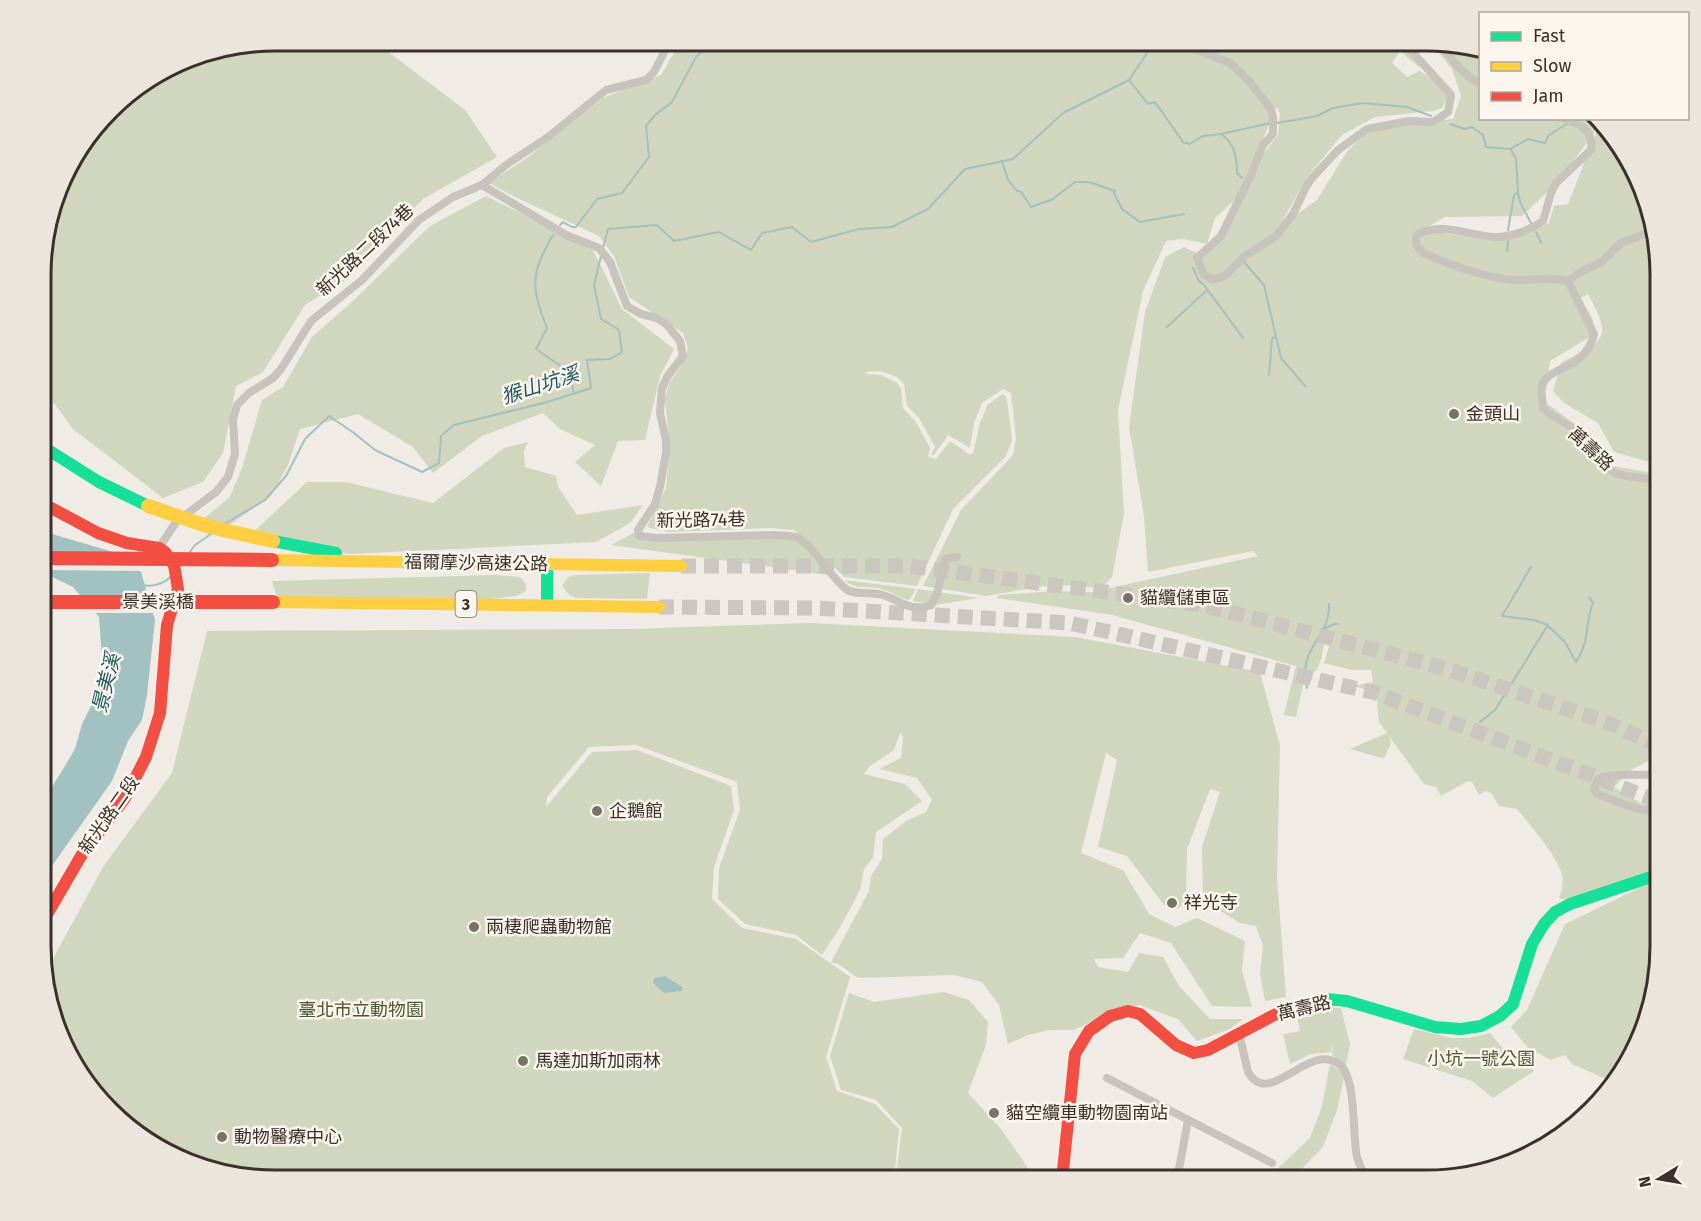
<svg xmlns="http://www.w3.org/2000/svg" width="1701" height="1221" font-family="'Fira Sans','Noto Sans TC',sans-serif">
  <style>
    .green { fill: #d1d6bf }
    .water { fill: #a1c2c1 }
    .pier { fill: #f0ebe5 }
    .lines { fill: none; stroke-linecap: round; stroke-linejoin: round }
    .stream { stroke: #a1c2c1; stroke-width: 2 }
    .highway-tunnel { stroke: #ccc6c0; stroke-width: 15; stroke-dasharray: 15 8; stroke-linecap: butt }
    .street { stroke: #c9c3be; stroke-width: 8 }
    .fast { stroke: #16e098; stroke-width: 12 }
    .slow { stroke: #ffcf43; stroke-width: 12 }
    .jam { stroke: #f24e42; stroke-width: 12 }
    .slow-bridge { stroke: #ffcf43; stroke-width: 14 }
    .jam-bridge { stroke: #f24e42; stroke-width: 14 }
    .poi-dot { fill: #7a716c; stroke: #fbf5ee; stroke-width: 2 }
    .labels { text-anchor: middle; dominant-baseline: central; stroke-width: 5; stroke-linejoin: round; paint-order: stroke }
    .shield { fill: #fbf5ee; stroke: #756b66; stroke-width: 1.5 }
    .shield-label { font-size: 16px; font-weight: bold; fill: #3b302b }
    .street-label { font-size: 18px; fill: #3b302b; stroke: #fbf5ee }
    .poi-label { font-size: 18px; fill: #3b302b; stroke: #fbf5ee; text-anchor: start }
    .park-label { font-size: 18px; fill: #4a5a2e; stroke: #fbf5ee }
    .water-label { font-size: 20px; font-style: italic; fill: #1f5a5e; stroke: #fbf5ee }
    .rim { fill: none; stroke: #3b302b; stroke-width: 3 }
  </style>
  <rect width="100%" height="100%" fill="#f0ebe5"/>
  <!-- green -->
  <g class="green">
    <path d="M275,41H374L465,110L497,157L423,199L344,281L305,305L263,372L236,386L223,453L203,482L163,498L73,429L54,403L42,397V245L65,171L120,99L185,58Z"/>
    <path d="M681,41H957L1016,49L1058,41H1190L1192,43V41H1406L1426,65L1419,67L1400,51L1392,63L1407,77L1420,71L1451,91L1442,108L1432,111L1375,117L1342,135L1308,176L1281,223L1276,229L1317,200L1348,150L1375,125L1453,119L1461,96L1452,69L1429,41H1441L1480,50V118L1592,119L1595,129L1593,135L1556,184L1522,216L1445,217L1423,230L1491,240L1520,236L1549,223L1554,206L1568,204L1599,125L1636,171L1660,260V465L1614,452L1598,423L1564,403L1553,391L1561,363C1602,339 1615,342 1588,294L1581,298L1593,320V335L1550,361L1545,394L1546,403L1585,431L1612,466L1660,474V755L1631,770L1614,787L1642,804L1660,800V870L1568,901L1559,898C1562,891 1564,882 1562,874C1557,856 1530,825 1517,809L1499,806L1491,793L1486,791L1479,795L1472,782L1468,781L1441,796L1436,787L1424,784L1389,736L1391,742L1385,757L1382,758L1350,749L1387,733L1379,722L1376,692L1353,686L1373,682L1371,670H1352L1324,663L1330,643L1329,633H1324C1325,647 1322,659 1316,671H1314L1312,680L1303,685L1296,717L1284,715L1296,666L1112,615L997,598L999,595C1035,592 1068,590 1104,593L1110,588L1258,556L1253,551L1148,572L1144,516L1129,427L1145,312L1165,257L1184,247L1203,256L1235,210L1258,169L1261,157L1278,135L1280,113L1276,107L1241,194L1215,218L1207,244L1183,239L1166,241L1143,291L1118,410L1124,514L1112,577L1101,588L1062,585L1038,587L986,596L923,586L961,510L1013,455L1016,438L1011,393L1003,389L982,403L974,423L970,448L948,435L934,455H931L935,447L919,418L907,406L904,384L897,377L880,371L865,372L867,374L881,375L896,382L901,388L903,408L916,422L930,448L928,457L936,459L950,441L970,455L973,453L980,423L988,404L1003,394L1007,399L1012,440L1006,456L953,509L917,586L844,577L803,537L793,530L772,528L668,532L647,527L666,488L670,446L665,399L669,383L680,368L688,349L683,333L629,297L614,256L599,236L517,198L489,183L528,157L603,98L661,75Z"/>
    <path d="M486,196L593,250L622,309L674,349L660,376L645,440L618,441L601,486L575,462L595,445L560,429L543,413L482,436L433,473L413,447L358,414L300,429L288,465L271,496L218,533L197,524L230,497L242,468L262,400L283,387L312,337L353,301L430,226Z"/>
    <path d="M528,442L524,451L525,467L556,476L558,487L577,515L643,505L630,523L596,542L350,554L245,540L307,482H346L433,503L504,448Z"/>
    <path d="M637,531L663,538L792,535L836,576L611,545Z"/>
    <path d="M650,573L647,599L576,598L569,595L562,586L568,577L575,575Z"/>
    <path d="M495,575L520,577L526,584V591L516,596L492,599L277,597L272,581Z"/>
    <path d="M844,580L916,589L909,600C899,598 891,591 881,589C866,585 858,591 844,580Z"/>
    <path d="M918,589L979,598L935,605L913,601Z"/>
    <path d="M810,623L1075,637L1260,672L1280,746L1277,877L1286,997L1265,1001L1260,974L1263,946L1256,926L1240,923L1203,900L1202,847L1220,792L1210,789L1187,849L1186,904L1176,909L1164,905L1127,856L1098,847L1117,760L1106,753L1081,853L1123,870L1149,914L1175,927L1197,918L1245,941L1242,971L1252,1007L1212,1006L1171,943L1140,933L1123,958L1094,959L1098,967L1128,972L1139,953L1163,957L1179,986L1210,1019H1243L1230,1029L1197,1041L1178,1019L1139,1005L1105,1015L1074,1030H1050L1028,1035L1008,1044L999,1005L982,982L954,975L858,978L838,964L831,962L869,891L871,876L882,859L883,839L906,821L926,812L932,800L917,778L879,769L901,758L903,737L900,733L894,750L870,766L864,774L905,784L922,801L876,832L873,858L864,869L860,890L842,924L822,955L796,935L745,924L718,899L719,868L740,810L737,782L636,745L589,747L547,797L546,807L592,752L637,750L731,786L734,810L714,867L712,899L742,928L796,939L850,977L826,1057L837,1091L875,1104L899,1129L895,1168L880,1180H260L199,1168L132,1132L72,1063L43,977L103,867L172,773L207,631L630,629Z"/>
    <path d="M1660,878V961L1643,1036L1610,1091L1613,1082L1572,1064L1565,1055L1550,1060L1527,1047L1511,1027L1527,1010L1565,924Z"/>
    <path d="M944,992L969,1000L988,1022L986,1045L968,1093L1001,1129L1036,1180H883L897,1169L902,1128L876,1100L841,1090L830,1056L849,993L874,1002Z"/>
    <path d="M1317,1007L1341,1008L1350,1044L1346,1065L1332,1055L1333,1043L1331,1052L1311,1054L1290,1064L1283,1034L1300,1031L1296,1011Z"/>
    <path d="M1414,1029L1451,1038H1469L1490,1033C1499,1043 1505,1054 1518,1061C1524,1065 1530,1065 1534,1071L1493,1098L1472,1081L1403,1059Z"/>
    <path d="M1330,1064L1342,1072L1344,1077L1337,1110L1323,1147L1291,1180H1269L1271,1175L1310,1138L1322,1106Z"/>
  </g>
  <!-- water -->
  <g class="water">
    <path d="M42,531L113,552L141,572L155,620L147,695L142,720L128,741L112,781L42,880V804L75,749L82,724L95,698L102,658L99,617L73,587L42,572Z"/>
    <path d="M665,976L682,987V991L664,993L653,983L654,978Z"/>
  </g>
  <!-- pier -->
  <g class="pier">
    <path d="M42,554H121L144,571L42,570Z"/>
    <path d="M77,596H151L156,613H92Z"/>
  </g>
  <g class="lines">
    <!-- stream -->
    <g class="stream">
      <path d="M1129,80L1148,104L1155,102L1183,142L1190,144L1203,136L1221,134C1235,144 1237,157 1237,173L1242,178"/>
      <path d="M1129,80L1147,53L1152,41"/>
      <path d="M1277,123L1317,116L1333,108L1363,103L1407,107L1431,116"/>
      <path d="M1450,124L1465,129L1472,127L1483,135L1486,147L1510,149L1528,139L1545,143L1548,136L1568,123"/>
      <path d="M1221,134L1271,123"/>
      <path d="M1002,161L1008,180L1016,190L1021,192L1031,207L1053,199L1075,182H1089L1115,191L1114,193L1122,209L1140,222L1184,214"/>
      <path d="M1518,193L1520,202L1531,223"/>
      <path d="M560,225L563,222L572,227H576L597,199L622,193L649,157L646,126L655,115L672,102L696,57L710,45L712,41"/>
      <path d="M1508,230L1514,195L1518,192L1516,159L1511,150"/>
      <path d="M1536,232L1541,243"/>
      <path d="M553,235C530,274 531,287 547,328L536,349L568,371L574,393"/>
      <path d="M603,248L608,229L657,225L674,241L719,232L751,250L762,233L792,227L811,242L859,229L892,227L928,209L965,169L1013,159L1063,113L1129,80"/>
      <path d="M1507,251L1508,241"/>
      <path d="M1244,262L1264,285L1281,358L1305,386"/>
      <path d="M1193,268L1199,281L1204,285L1243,338"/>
      <path d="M1167,327L1207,290"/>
      <path d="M1269,375L1272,339L1274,337"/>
      <path d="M226,523L265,500L286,476L305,439L329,416L354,433L375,450L422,472L439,463L441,436L454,425L547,402L591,388L587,360L610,359L622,352L619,330L601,319L594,285L601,256"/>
      <path d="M189,553L195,545L211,534"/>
      <path d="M143,585C152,587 164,584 170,577"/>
      <path d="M1548,626L1565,642L1576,662C1591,639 1584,626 1593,603L1589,597"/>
      <path d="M1322,630L1334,624H1338"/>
      <path d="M1307,688C1297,646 1330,640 1329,604"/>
      <path d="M1480,722L1495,710L1548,625L1534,620L1502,616L1531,567"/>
    </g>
    <!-- highway-tunnel -->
    <g class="highway-tunnel">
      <path d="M681,566H909L1203,605L1444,668L1606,722L1660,746"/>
      <path d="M659,607L814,608L1070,623L1376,693L1660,802"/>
    </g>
    <!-- street -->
    <g class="street">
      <path d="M1187,41L1190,47L1230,63L1249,81L1271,109L1273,118V134L1263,145L1251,175L1224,230L1220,237L1197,258L1204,275L1213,280L1226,275L1245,256L1276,236L1293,214L1307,185L1312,178L1338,150L1367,129L1409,121L1433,122L1448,112L1451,95L1407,46L1405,41"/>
      <path d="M1440,41C1451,60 1461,73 1480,84"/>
      <path d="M1561,118C1578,123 1594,128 1591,150L1556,183L1551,193L1543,221C1530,230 1512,237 1495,237C1470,236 1440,221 1417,235C1414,244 1418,249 1425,254C1452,265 1482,277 1512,280C1531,281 1550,276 1568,281"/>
      <path d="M482,185L566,235L599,248L610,262L627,306L641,314L657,318L667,325L680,341L683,356L667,377L662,388L660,413L666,440V453L660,487L655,504L638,530L640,536L657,538L775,535C782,536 792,535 798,538C815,547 830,577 846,589C854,595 869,592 878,594C898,597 909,614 931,605L937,594L945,559L957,557"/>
      <path d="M1568,281L1594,334C1585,371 1550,365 1542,385C1540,391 1543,401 1543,408C1555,420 1570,424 1581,435C1594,447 1598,464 1615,473C1629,479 1646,476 1660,482"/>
      <path d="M1568,281L1582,271L1600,263L1621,243L1652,231"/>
      <path d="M159,548L176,522L216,492L228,477L235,454L233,419L237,405L249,393L273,378L281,369L311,321L362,280L419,220L453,197L482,185L506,165L548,137L606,90L646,80L654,72L670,41"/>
      <path d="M1660,770L1658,774C1637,777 1617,771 1598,779L1594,789L1597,794C1616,800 1640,814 1660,810"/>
      <path d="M1239,1033L1248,1072C1270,1110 1308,1041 1339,1064C1357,1077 1352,1135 1357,1157L1361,1168L1369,1180"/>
      <path d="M1107,1078L1272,1163"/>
      <path d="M1177,1180L1188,1120"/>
    </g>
    <!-- fast -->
    <g class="fast">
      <path d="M42,446L99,482L148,506"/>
      <path d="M273,541L336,553"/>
      <path d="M547,565V605"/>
      <path d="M1300,1007L1326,999L1347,1001L1435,1027L1461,1029L1481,1026L1500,1016L1513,1004L1532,944L1544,924L1555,912L1570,904L1660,874"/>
    </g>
    <!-- slow -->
    <g class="slow">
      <path d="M272,560L681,566"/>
      <path d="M273,602L659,607"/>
    </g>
    <!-- jam -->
    <g class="jam">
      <path d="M42,503L98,533L127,543L159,548L165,552L174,565L178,589L167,625L160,713L146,757L125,798L81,856L42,923"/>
      <path d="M1062,1180L1075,1054L1089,1031L1110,1016L1128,1011L1140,1014L1176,1045L1194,1053L1208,1050L1276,1014L1300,1007"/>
    </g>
    <!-- slow-bridge -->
    <path class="slow-bridge" d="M148,506L210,527L273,541"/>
    <!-- jam-bridge -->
    <g class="jam-bridge">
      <path d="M42,558L272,560"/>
      <path d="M42,602H273"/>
    </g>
  </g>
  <!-- markers -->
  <g class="poi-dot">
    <circle cx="1454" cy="414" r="6"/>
    <circle cx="1128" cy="598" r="6"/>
    <circle cx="597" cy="811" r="6"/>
    <circle cx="1172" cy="903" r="6"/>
    <circle cx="474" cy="927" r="6"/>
    <circle cx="523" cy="1061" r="6"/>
    <circle cx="994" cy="1113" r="6"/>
    <circle cx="222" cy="1137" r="6"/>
  </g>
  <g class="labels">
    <!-- shield labels -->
    <rect class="shield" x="455.5" y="591" width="21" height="26" rx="4.5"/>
    <g class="shield-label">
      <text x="466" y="604">3</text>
    </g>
    <!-- street labels -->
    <g class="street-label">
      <text transform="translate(365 250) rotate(-43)">新光路二段74巷</text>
      <text transform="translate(1591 449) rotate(43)">萬壽路</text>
      <text transform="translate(701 520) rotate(-1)">新光路74巷</text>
      <text transform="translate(476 563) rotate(1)">福爾摩沙高速公路</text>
      <text x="158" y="602">景美溪橋</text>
      <text transform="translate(109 815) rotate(-55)">新光路二段</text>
      <text transform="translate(1304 1008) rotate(-14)">萬壽路</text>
    </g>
    <!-- poi labels -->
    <g class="poi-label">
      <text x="1466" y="414">金頭山</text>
      <text x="1140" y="598">貓纜儲車區</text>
      <text x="609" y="811">企鵝館</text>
      <text x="1184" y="903">祥光寺</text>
      <text x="486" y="927">兩棲爬蟲動物館</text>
      <text x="535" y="1061">馬達加斯加雨林</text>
      <text x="1006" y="1113">貓空纜車動物園南站</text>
      <text x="234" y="1137">動物醫療中心</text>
    </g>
    <!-- park labels -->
    <g class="park-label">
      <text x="361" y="1010">臺北市立動物園</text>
      <text x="1481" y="1059">小坑一號公園</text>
    </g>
    <!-- water labels -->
    <g class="water-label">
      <text transform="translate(540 385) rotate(-18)">猴山坑溪</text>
      <text transform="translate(106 683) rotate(-76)">景美溪</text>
    </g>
  </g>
  <!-- crop -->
  <path d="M0 0H1701V1221H0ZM275 51H1426A224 224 0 0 1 1650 275V946A224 224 0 0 1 1426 1170H275A224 224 0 0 1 51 946V275A224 224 0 0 1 275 51Z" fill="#ece5de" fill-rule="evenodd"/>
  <path class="rim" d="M275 51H1426A224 224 0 0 1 1650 275V946A224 224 0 0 1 1426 1170H275A224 224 0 0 1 51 946V275A224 224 0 0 1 275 51Z"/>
  <!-- legend -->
  <rect x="1479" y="12" width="210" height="108" fill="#fbf5ee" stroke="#aea6a0" stroke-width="1.5"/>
  <rect x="1491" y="32" width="30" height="9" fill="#16e098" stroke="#aea6a0" stroke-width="1.5"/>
  <text x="1533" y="42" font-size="18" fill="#3b302b">Fast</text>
  <rect x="1491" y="62" width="30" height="9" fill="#ffcf43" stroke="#aea6a0" stroke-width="1.5"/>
  <text x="1533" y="72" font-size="18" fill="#3b302b">Slow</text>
  <rect x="1491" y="92" width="30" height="9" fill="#f24e42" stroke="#aea6a0" stroke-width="1.5"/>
  <text x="1533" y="102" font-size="18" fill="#3b302b">Jam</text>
  <!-- north arrow -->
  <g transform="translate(1659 1179) rotate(259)" stroke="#fbf5ee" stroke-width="4.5" paint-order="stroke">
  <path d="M0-4.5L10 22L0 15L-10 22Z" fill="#3b302b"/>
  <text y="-9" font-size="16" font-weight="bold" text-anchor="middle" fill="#3b302b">N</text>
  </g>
</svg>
